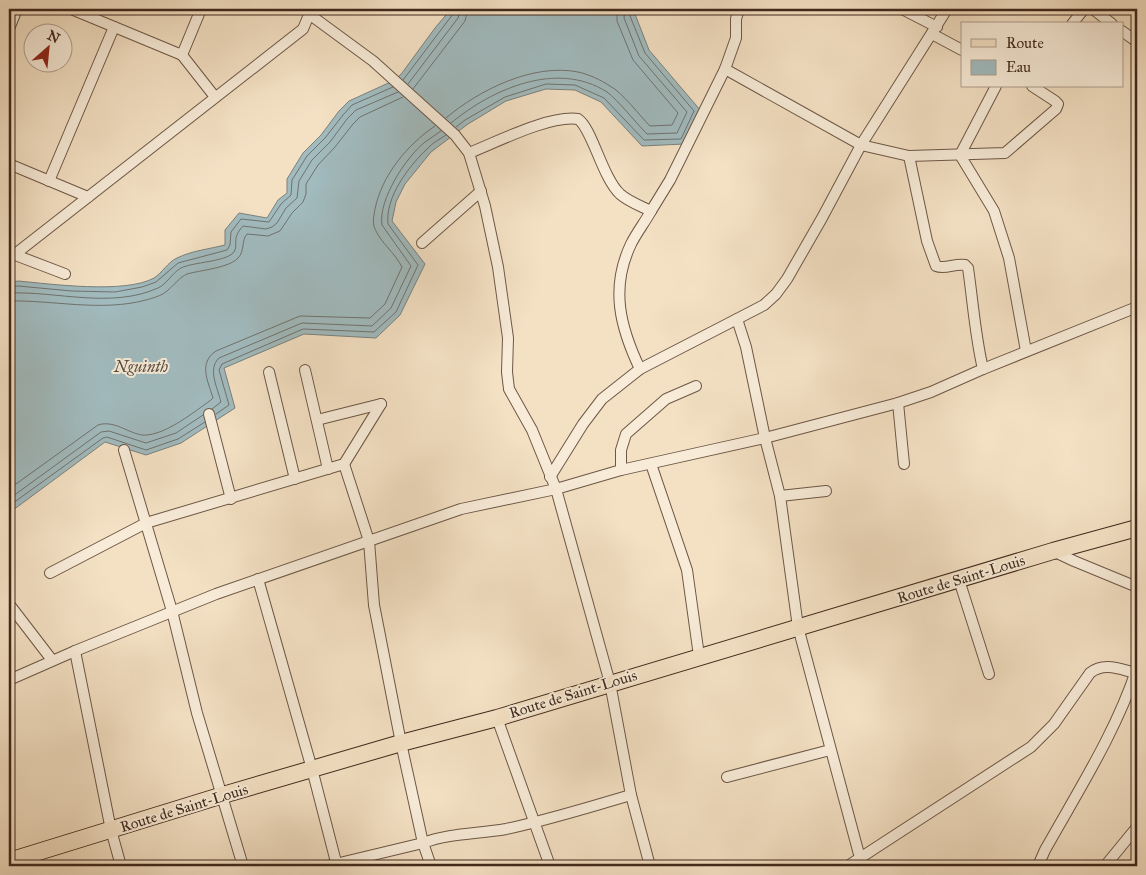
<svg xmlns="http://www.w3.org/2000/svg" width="1146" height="875" font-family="'IM FELL Great Primer',serif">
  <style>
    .water { fill: #a1bbbf; stroke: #7a817e }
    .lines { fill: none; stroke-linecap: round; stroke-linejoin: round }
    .shore { stroke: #70726e; stroke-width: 1 }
    .minor-casing { stroke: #6d5746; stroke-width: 12 }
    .primary-casing { stroke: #40291c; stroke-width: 18 }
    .minor { stroke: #f8ecd9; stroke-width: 10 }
    .primary { stroke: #f4e1c4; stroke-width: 16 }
    .labels { text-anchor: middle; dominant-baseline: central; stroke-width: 4; stroke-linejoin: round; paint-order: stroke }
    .street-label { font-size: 15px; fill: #40291c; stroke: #f8ecd9 }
    .water-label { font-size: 16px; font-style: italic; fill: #584e45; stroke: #f8ecd9 }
  </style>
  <rect width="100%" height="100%" fill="#f4e1c4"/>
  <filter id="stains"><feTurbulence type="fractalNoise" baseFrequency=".004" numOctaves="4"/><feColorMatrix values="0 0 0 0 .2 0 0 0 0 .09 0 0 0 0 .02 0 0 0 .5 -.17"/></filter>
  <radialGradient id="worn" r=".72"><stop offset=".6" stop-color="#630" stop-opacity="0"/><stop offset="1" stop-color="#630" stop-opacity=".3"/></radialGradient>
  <!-- water -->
  <path class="water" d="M451,9H640L635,14L649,50L701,111L684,144L642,146L601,102L575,90L546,89L506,101L468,124L431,152L405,184L396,202L392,221L425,264L400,315L376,338L304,334L224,368L235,408L181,443L146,455L105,442L9,513V283L18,281C51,284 125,294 154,278C162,273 168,262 177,258C191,251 209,249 225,245V230L239,213L267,218L278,200L287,193V179L303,153L321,135L339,111L349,101L395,80L402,73L435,28Z"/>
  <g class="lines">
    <!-- shore -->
    <g class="shore">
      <path d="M403,80L453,14L454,9"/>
      <path d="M408,84L458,18L461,9"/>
      <path d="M413,89L465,21L468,9"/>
      <path d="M446,118C479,90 533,63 578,72C588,74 601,80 610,86C623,93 639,115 650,126L672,125L678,113L633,60L617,21V9"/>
      <path d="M451,123C492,89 557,60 607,92C618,100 636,123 647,134L677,133L687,112L639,56L624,18L625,9"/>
      <path d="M456,127L465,120L505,97L546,84L575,85L604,98L644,140L681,139L694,111L645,53L630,16L633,9"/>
      <path d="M9,287L18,286L72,291L115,292L142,287L156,282L178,263L227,250L230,245L231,232L241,219L269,222L281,204L291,195L292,180L307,156L325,138L343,115L352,105L393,87"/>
      <path d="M9,293C57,291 111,309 158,288C167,284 172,273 181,268C193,262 224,262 233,253C238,248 234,241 237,235C238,232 241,228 243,226L266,229L272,227L277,223L286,208L297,198L299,181L312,160L330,142L347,119L356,110L398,92"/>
      <path d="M9,301C54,300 101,312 146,300C153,298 161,296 167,291C173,286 180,277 187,274C201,270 229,268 238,258C245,251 241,241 247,234L268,236L280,231L292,213L303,202L306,194V184L318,165L335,147L353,124L360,117L403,97"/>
      <path d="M212,409L221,402C218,389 207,369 219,358L302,323L372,326L391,308L411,266L382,225C378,200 406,157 425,142C430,138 436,135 441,131"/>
      <path d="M216,414L229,405L219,370L222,364L303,329L374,332L396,312L418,265L388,224C385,197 409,166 427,149C432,143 440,139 446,135"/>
      <path d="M9,489L98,425C116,419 132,437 147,435C168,433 194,412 211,400L213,398C208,381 198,363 216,351L300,316L370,318L385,304L402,267C395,253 381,243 375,229C372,222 374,216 375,209C382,175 407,145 435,126"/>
      <path d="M9,499L101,432L109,431L146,443L176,433L203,415"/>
      <path d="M9,506L103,438L107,437L146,450L178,439L205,422"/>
    </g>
    <!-- minor casing -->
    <g class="minor-casing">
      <g id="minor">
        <path d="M71,9L182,55L215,97"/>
        <path d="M902,9L937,27"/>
        <path d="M1093,9L1112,24"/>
        <path d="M309,14L373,61L455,135L469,153L485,206L498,267L508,338L507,372L509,389L532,430L556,489L610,683L631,795L650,866"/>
        <path d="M1072,24L1084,9"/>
        <path d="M9,29L17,9"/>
        <path d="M1122,31L1137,42"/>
        <path d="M932,34L962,50"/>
        <path d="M182,55L201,9"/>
        <path d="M725,69L861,145L909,156L1005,153L1056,109L1058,104L1055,101L1032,86"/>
        <path d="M996,86L960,155L994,211L1009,258L1026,351"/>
        <path d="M469,153C497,142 549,115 578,119C592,128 602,177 620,194C629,202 641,206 651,211L670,180L725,69L736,38V19L739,9"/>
        <path d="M909,156L927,241L936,266C945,270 955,263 965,265L968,268C973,302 975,335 983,369"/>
        <path d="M9,164L88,197"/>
        <path d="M49,181L114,27"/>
        <path d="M422,243L481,191"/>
        <path d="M10,253L65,274"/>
        <path d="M14,255L303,29L311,10"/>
        <path d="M737,319L764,305L776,294L787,279L822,218L861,145L947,9"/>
        <path d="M640,369C620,327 610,288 631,244C637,232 645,222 651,211"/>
        <path d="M305,370L328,469"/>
        <path d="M269,372L295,479"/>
        <path d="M898,403L904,464"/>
        <path d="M209,414L231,499"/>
        <path d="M317,420L381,404"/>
        <path d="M124,450L172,611L197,713L243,866"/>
        <path d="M344,464L369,541L374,605L401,743L423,843L431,866"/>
        <path d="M651,464L687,570L699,656"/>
        <path d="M621,470V450L626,434L666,399L696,386"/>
        <path d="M550,477L583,424L602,399L640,369L737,319L746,347L765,438L780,496L798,627L860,858L848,866"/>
        <path d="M780,496L826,491"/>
        <path d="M1053,551L1074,561L1137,587"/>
        <path d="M50,573L146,523L344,464L381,404"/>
        <path d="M258,579L312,769L337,866"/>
        <path d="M959,580L989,674"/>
        <path d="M9,604L52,660"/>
        <path d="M75,651L111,830L121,866"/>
        <path d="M9,680L75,651L216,594L461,509L556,489L621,470L765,438L898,403L931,392L983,369L1137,307"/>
        <path d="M497,718L550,866"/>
        <path d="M727,777L830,750"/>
        <path d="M327,866L423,843C450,833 478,834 506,829C548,820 589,807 631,795"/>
        <path d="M862,866L860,858L1031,747L1054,724L1090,673C1104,662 1119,669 1136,673"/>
        <path d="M1038,866L1045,850C1078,791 1116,732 1137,668"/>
        <path d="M1105,866L1137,827"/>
      </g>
    </g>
    <!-- primary casing -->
    <g class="primary-casing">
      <path id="primary" d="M9,861L223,795L401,743L497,718L1053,551L1137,528"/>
    </g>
    <!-- minor -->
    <use href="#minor" class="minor"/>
    <!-- primary -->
    <use href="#primary" class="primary"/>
  </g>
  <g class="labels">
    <!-- street labels -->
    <g class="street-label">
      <text transform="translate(961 579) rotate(-17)">Route de Saint-Louis</text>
      <text transform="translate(573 694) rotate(-17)">Route de Saint-Louis</text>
      <text transform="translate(184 808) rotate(-17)">Route de Saint-Louis</text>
    </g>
    <!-- water labels -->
    <g class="water-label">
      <text x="141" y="366">Nguinth</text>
    </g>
  </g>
  <!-- margin -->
  <rect width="1146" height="875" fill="none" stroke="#f4e1c4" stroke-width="30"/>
  <rect x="10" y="10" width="1126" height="855" fill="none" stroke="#40291c" stroke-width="2.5"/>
  <rect x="15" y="15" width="1116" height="845" fill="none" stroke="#40291c"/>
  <!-- legend -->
  <rect x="961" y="22" width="162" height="65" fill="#f8ecd9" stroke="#ae9e8d"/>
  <rect x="971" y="39" width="25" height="8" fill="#f4e1c4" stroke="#ae9e8d"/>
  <text x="1006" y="48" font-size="15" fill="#40291c">Route</text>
  <rect x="971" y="60" width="25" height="15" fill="#a1bbbf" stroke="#ae9e8d"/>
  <text x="1006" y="72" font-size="15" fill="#40291c">Eau</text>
  <!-- north arrow -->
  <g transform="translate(48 48) rotate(27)"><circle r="24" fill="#f8ecd9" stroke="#ae9e8d"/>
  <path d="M0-4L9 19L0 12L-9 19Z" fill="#8f2418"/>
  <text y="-8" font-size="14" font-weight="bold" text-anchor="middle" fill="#40291c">N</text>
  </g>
  <rect width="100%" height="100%" filter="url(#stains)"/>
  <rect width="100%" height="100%" fill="url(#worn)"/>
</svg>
